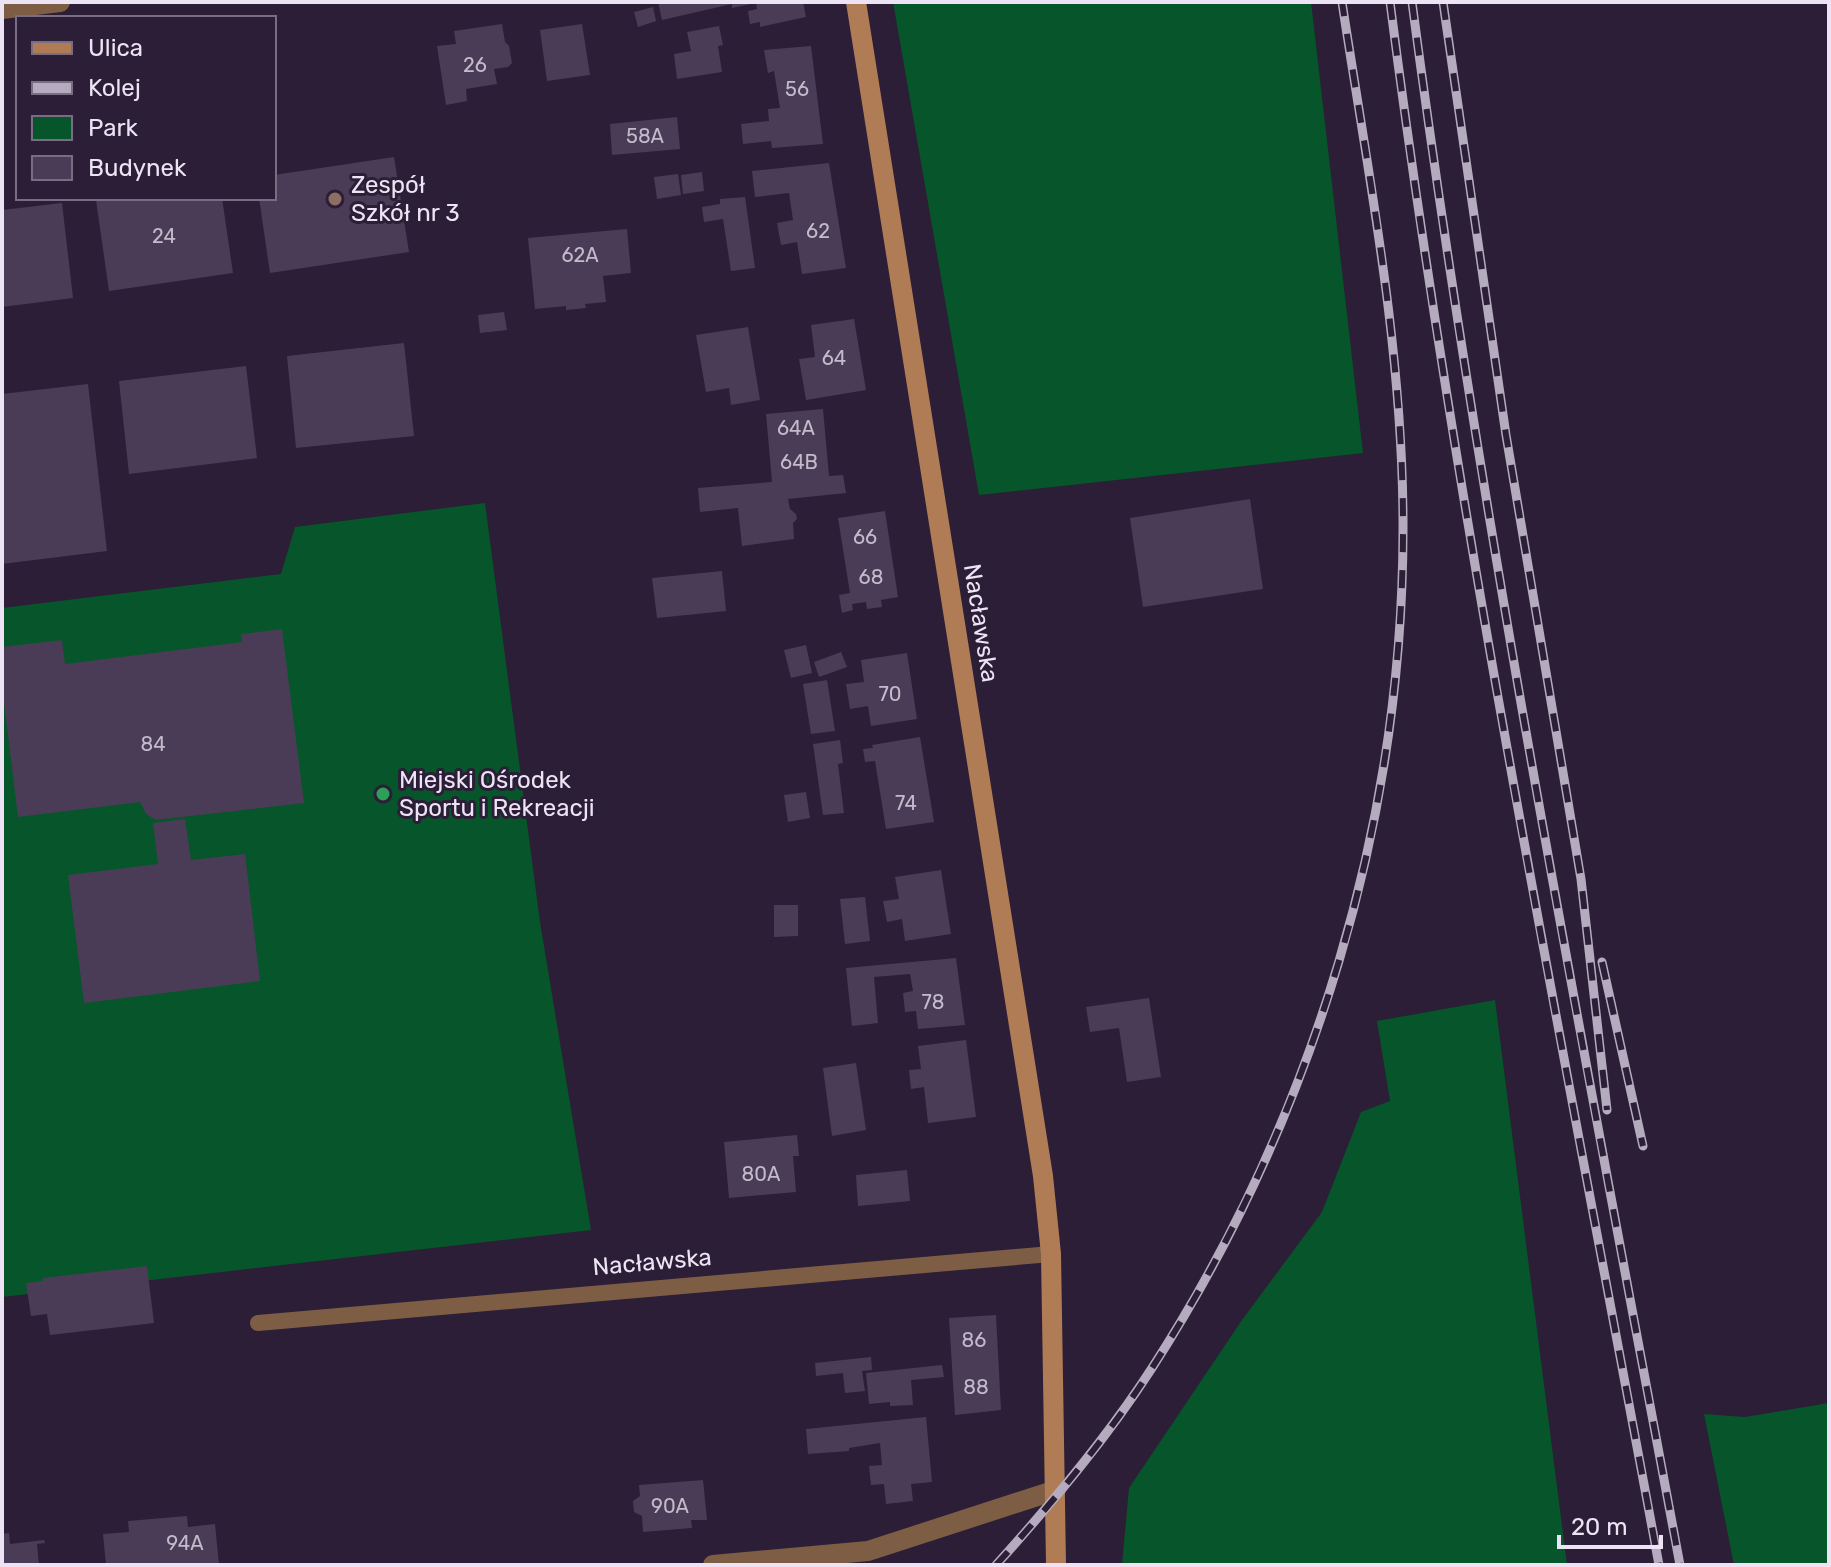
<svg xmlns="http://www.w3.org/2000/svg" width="1831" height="1567" font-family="Rubik,sans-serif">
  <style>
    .green { fill: #07552a }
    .building { fill: #4a3c56 }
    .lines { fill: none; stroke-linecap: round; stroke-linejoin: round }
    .lane { stroke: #7e5d45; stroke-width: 16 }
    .street { stroke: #7e5d45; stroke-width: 20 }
    .secondary { stroke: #b07c55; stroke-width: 20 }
    .rail-casing { stroke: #b5abbe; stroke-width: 9 }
    .rail { stroke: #2b1e36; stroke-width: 6; stroke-dasharray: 18; stroke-linecap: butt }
    .education-dot { fill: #8d6e63; stroke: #2b1e36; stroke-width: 3 }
    .leisure-dot { fill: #2e9e5b; stroke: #2b1e36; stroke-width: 3 }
    .labels { text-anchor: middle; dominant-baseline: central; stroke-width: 6; stroke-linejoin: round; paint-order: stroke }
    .number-label { font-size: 20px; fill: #c4bacc }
    .poi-label { font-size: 24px; fill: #ece4f4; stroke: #2b1e36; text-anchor: start }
    .street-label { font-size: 24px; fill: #ece4f4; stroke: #2b1e36 }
  </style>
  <rect width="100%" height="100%" fill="#2b1e36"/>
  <!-- green -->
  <g class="green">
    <path d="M893,2H1311L1363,453L979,495Z"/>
    <path d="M485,503L540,922L591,1230L2,1297V608L281,574L295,527Z"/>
    <path d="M1495,1000L1567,1565H1122L1129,1488L1242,1320L1322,1212L1361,1112L1390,1101L1377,1021Z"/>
    <path d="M1829,1403V1565H1734L1704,1414L1745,1417Z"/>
  </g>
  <!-- building -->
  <g class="building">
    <path d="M658,2H756V3L732,8V4L662,20Z"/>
    <path d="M756,2H803L806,17L760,27V22L750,24L748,11L757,9Z"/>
    <path d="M653,7L656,21L638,27L634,12Z"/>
    <path d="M502,24L505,42L509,46L512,63L508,67L494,69L497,84L466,89L467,101L446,105L437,46L456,44L454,31Z"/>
    <path d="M582,24L590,75L547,81L540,30Z"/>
    <path d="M719,26L723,45L718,46L722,72L677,79L674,54L691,51L687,32Z"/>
    <path d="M811,46L823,144L772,148L771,141L743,144L741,124L769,121L768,109L780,108L774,71L768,73L764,50Z"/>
    <path d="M677,117L680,149L612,155L610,124Z"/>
    <path d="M394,157L409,252L270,273L259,198H274V175Z"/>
    <path d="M829,163L846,268L802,274L797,242L781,245L777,223L793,220L789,193L755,197L752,171Z"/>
    <path d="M702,172L704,191L683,194L681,175Z"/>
    <path d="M678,174L681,195L657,199L654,177Z"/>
    <path d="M745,197L755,268L731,271L723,219L704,222L702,207L720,204V199Z"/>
    <path d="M107,198H222L233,273L109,291L96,200Z"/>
    <path d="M62,203L73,298L2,307V210Z"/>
    <path d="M627,229L631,273L603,276L606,302L585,304L586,308L566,310V306L535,309L528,238Z"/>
    <path d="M504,312L507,330L480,333L478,315Z"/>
    <path d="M854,319L866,390L806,400L799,359L815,357L811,325Z"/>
    <path d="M748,327L760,400L731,405L729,388L706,392L696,335Z"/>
    <path d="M404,343L414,436L296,448L287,356Z"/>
    <path d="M246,366L257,458L129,474L119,381Z"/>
    <path d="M88,384L107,551L2,564V394Z"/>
    <path d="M823,409L829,476L843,475L846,493L788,499L790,509L796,514L797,519L793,523L794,539L742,546L738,508L700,512L698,488L772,482L766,414Z"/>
    <path d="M1250,499L1263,589L1143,607L1130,518Z"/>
    <path d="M885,511L898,597L881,600L882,607L867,609L866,602L852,604L853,610L842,613L839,595L850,593L838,518Z"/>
    <path d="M722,571L726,611L657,618L652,578Z"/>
    <path d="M282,629L304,803L156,820L146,814L140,802L18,817L2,687V647L62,640L65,664L242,642L241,634Z"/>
    <path d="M806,645L812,673L791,678L784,650Z"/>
    <path d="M841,652L847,667L819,677L814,662Z"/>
    <path d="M907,653L917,719L871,726L868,706L850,709L846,684L864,682L861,660Z"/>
    <path d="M827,680L835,731L811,734L803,684Z"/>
    <path d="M920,737L934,822L886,829L875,761L865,762L863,749L873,748L872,745Z"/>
    <path d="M840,740L843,763L838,764L844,813L823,815L813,744Z"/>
    <path d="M806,792L810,818L788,822L784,795Z"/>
    <path d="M185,819L191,860L245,854L260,981L84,1003L68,875L158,864L153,823Z"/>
    <path d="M941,870L951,934L905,941L902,919L887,922L883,901L899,899L895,877Z"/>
    <path d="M865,897L870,941L845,944L840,899Z"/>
    <path d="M774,905H798V936L774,937Z"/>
    <path d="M956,958L965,1025L918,1029L916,1011L905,1012L903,993L913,991L910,974L874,977L878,1023L852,1026L846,968Z"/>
    <path d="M1149,998L1161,1077L1127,1082L1119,1028L1090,1032L1086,1007Z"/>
    <path d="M966,1040L976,1117L928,1123L924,1087L911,1089L909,1070L921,1069L918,1046Z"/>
    <path d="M856,1063L866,1130L832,1136L823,1068Z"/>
    <path d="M797,1135L799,1156H793L796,1192L729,1198L724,1142Z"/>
    <path d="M907,1170L910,1201L858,1206L856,1175Z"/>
    <path d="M147,1266L154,1323L50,1335L47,1314L31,1316L26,1283L43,1281V1278Z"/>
    <path d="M996,1315L1001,1410L955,1415L949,1318Z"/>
    <path d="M871,1357L872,1370L862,1371L865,1391L845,1393L843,1373L816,1376L815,1363Z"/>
    <path d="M942,1365L944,1377L911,1380L913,1405L890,1406V1402L869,1404L866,1373Z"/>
    <path d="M926,1417L932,1482L911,1484L913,1501L886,1504L884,1484L871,1485L869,1466L882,1465L880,1443L849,1448V1451L808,1454L806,1429Z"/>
    <path d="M703,1480L707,1520H691L692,1528L643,1532L642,1516L634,1512L633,1501L640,1496L639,1485Z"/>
    <path d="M187,1516L188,1527L215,1524L219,1565H106L103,1534L129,1532L128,1521Z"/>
    <path d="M9,1533L10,1544L44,1540L45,1543L37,1544L39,1565H2V1534Z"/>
  </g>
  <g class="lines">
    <!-- lane -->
    <path class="lane" d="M258,1323L1051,1254"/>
    <!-- street -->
    <g class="street">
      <path d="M2,9L60,2"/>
      <path d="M713,1565L868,1551L1056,1490"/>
    </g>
    <!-- secondary -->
    <path class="secondary" d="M856,2L1043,1176L1051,1254L1056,1565"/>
    <!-- rail casing -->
    <g class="rail-casing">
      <g id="rail">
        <path d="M1390,2C1457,526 1563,1045 1659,1565"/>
        <path d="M1412,2C1481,526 1583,1046 1680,1565"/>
        <path d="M1443,2L1506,435L1581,879L1607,1110"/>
        <path d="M1602,962L1643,1146"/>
        <path d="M996,1565C1052,1503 1107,1438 1152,1368C1314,1117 1405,817 1403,518C1402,344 1368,173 1342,2"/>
      </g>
    </g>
    <!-- rail -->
    <use href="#rail" class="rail"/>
  </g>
  <!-- markers -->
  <circle class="education-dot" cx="335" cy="199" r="8"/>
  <circle class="leisure-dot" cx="383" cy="794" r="8"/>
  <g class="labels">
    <!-- number labels -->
    <g class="number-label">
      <text x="475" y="65">26</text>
      <text x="797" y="89">56</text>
      <text x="645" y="136">58A</text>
      <text x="818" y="231">62</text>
      <text x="164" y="236">24</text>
      <text x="580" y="255">62A</text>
      <text x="834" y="358">64</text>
      <text x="796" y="428">64A</text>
      <text x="799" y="462">64B</text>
      <text x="865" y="537">66</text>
      <text x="871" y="577">68</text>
      <text x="890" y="694">70</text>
      <text x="153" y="744">84</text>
      <text x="906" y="803">74</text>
      <text x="933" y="1002">78</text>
      <text x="761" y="1174">80A</text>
      <text x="974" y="1340">86</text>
      <text x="976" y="1387">88</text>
      <text x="670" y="1506">90A</text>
      <text x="185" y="1543">94A</text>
    </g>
    <!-- poi labels -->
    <g class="poi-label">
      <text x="351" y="185">Zespół<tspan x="351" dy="28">Szkół nr 3</tspan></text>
      <text x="399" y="780">Miejski Ośrodek<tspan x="399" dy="28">Sportu i Rekreacji</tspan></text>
    </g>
    <!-- street labels -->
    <g class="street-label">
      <text transform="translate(981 623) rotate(81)">Nacławska</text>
      <text transform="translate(652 1262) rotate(-5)">Nacławska</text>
    </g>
  </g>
  <!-- border -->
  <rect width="1831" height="1567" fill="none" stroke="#ece4f4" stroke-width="8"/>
  <!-- legend -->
  <rect x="16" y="16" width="260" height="184" fill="#2b1e36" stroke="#786d82" stroke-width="2"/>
  <rect x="32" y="42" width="40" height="12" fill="#b07c55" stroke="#786d82" stroke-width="2"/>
  <text x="88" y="56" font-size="24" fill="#ece4f4">Ulica</text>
  <rect x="32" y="82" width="40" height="12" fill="#b5abbe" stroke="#786d82" stroke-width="2"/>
  <text x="88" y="96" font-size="24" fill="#ece4f4">Kolej</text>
  <rect x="32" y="116" width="40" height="24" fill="#07552a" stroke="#786d82" stroke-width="2"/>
  <text x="88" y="136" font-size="24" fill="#ece4f4">Park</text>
  <rect x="32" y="156" width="40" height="24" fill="#4a3c56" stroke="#786d82" stroke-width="2"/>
  <text x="88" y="176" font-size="24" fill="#ece4f4">Budynek</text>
  <!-- scale -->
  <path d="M1559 1535v12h102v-12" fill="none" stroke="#ece4f4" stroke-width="4"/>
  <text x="1571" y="1535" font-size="24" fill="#ece4f4" stroke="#2b1e36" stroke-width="6" paint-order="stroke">20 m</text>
</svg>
